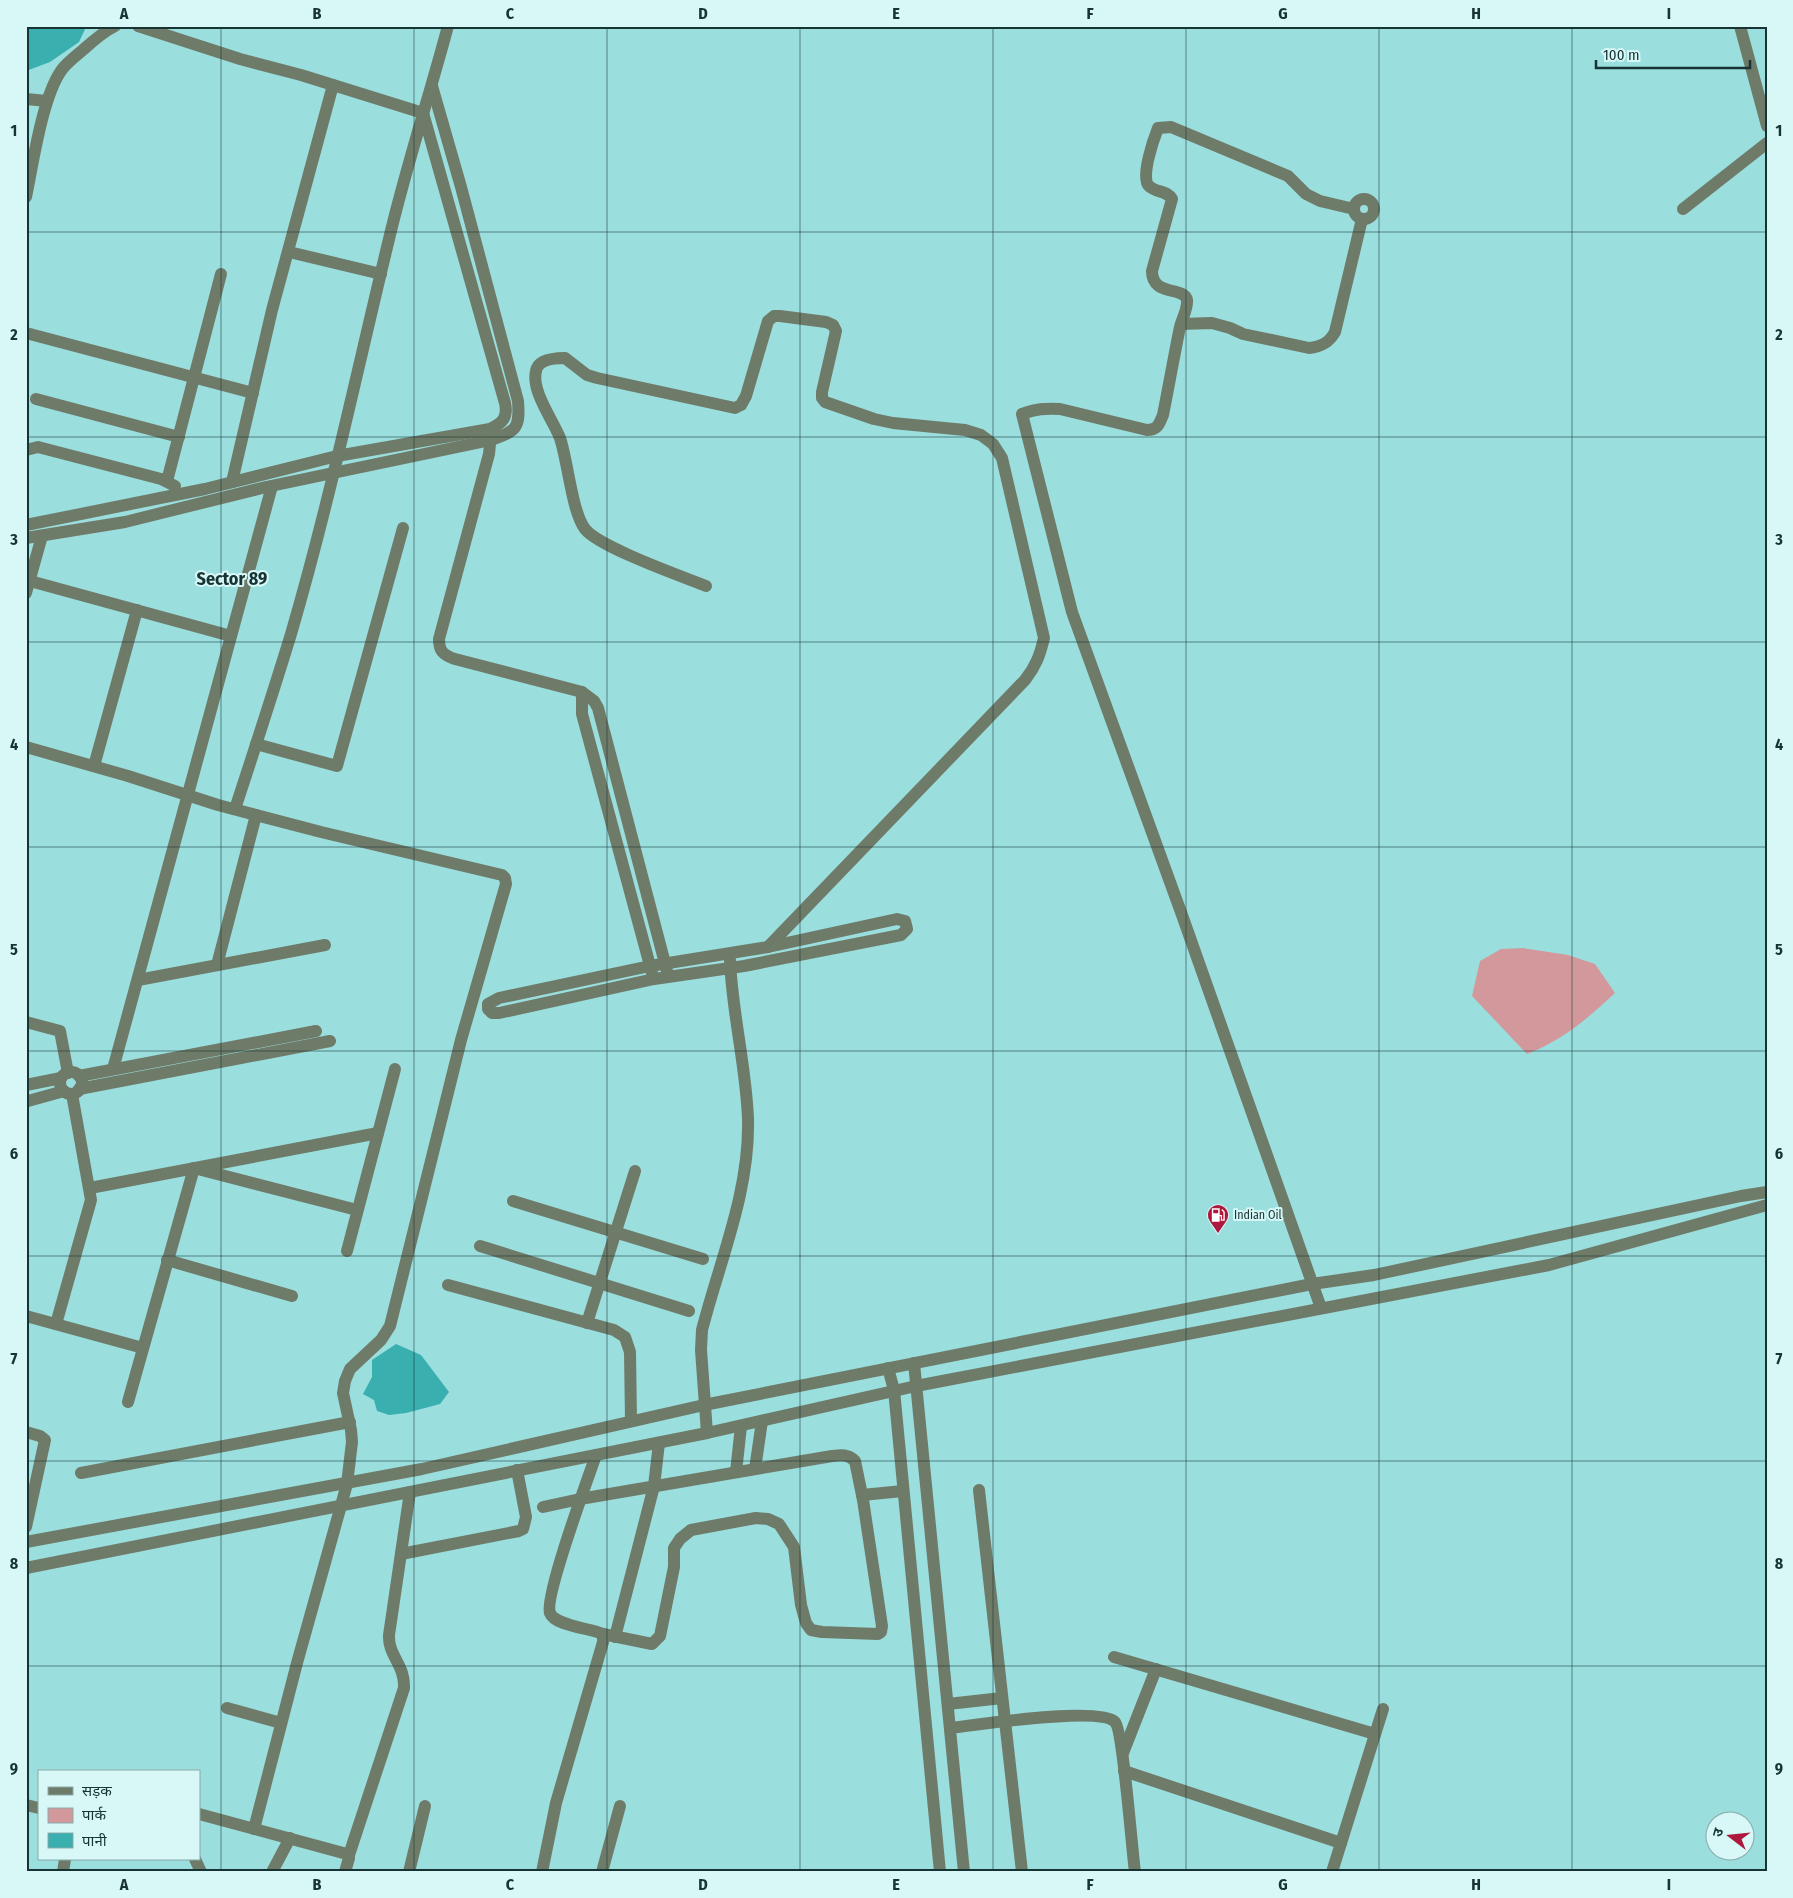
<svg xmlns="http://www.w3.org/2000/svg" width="1793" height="1898" font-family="'Fira Sans Condensed','Noto Sans Devanagari',sans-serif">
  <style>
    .green { fill: #d3989b }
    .water { fill: #3aafaf }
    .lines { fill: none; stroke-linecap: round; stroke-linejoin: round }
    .minor { stroke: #6f7b69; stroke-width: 12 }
    .grid { fill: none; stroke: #173333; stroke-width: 1; stroke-opacity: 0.55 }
    .labels { text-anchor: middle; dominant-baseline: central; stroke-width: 4; stroke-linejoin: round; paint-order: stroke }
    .poi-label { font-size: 12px; fill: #173333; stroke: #d8f8f8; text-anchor: start }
    .district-label { font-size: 18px; font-weight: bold; fill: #173333; stroke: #d8f8f8 }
    .neatline { fill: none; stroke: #173333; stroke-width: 2 }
    .grid-label { font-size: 16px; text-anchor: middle; font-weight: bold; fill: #173333 }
  </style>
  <rect width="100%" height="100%" fill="#9bdede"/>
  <!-- green -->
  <path class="green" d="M1523,948L1568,955L1595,964L1615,993C1587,1019 1563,1040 1527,1054L1472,996L1480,961L1501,949Z"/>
  <!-- water -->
  <g class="water">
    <path d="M26,26H84L86,27L79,42L50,62L26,71Z"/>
    <path d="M396,1344L421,1355L449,1392L440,1404L406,1413L389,1415L377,1411L374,1400L363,1394L372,1377V1360Z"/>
  </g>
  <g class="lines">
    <!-- minor -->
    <g class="minor">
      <path d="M1740,26L1767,126"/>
      <path d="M26,99L47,101"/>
      <path d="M26,197C33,164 43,91 64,67C70,60 77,55 84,49C94,40 103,32 115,26"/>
      <circle cx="1364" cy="209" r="10"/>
      <path d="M1683,209L1767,143"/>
      <path d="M289,252L381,274"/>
      <path d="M1181,324L1212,323L1230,328L1243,334L1309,348C1321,347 1329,343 1335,332L1362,219"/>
      <path d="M26,333L253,393"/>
      <path d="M36,399L179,437"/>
      <path d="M491,434L489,454L439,639C439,651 443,655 455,659L582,692L594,701L598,708L667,971"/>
      <path d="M26,450L38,447L161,479L175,486"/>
      <path d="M167,481L221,274"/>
      <path d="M232,482L272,310L333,85"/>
      <path d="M26,525L205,489L337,456L490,429C503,423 508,417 505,403L423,113L301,75L240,59L138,26"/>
      <path d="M26,538L125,522L266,487L491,440C517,431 520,428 518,401L461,187L432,86"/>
      <path d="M30,581L231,636"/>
      <path d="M706,586C681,576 599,547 585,529C572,512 568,462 560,438C553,420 531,391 536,371C538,359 555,358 565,358L587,375L597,378L735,408L741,405L746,396L768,321L774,316H780L826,322L833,325L836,331L822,392V398L825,402L874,419L893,423L965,430L981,435L993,444L1002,458L1044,638C1040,655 1036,666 1025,680L768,947"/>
      <path d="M26,593L42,536"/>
      <path d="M582,692V714L652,973"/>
      <path d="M256,744L337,766L403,528"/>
      <path d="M26,747L128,776L218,805L321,832L502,875L505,878L506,884L461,1040L390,1326L381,1340L350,1369L345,1381L343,1393L351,1430L352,1442L347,1484L297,1663L254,1829"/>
      <path d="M94,766L137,610"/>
      <path d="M235,809C254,751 273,693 291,634C329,504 357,371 389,239C406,167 429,97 448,26"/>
      <path d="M897,919L905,921L907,929L901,935L744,966L654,979L499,1013H492L488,1009V1004L499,998L650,966L768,947Z"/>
      <path d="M217,965L256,815"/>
      <path d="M138,980L325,945"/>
      <path d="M26,1022L60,1031L68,1073"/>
      <path d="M113,1069L272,486"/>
      <circle cx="71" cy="1083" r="11"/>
      <path d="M79,1076L316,1031"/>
      <path d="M26,1085L61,1078"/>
      <path d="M79,1089L330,1041"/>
      <path d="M28,1101L64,1091"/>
      <path d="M90,1188L378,1133"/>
      <path d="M513,1201L703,1259"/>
      <path d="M480,1246L689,1311"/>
      <path d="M347,1251L395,1069"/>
      <path d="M167,1260L292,1296"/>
      <path d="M448,1285L614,1330L625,1337L630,1352L631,1421"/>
      <path d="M1321,1308L1182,915L1072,612L1022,414C1036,409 1045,408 1060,409L1147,430C1158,430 1159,424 1163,415C1169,385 1174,356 1180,327C1182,319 1188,308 1187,300C1184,286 1152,297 1152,271L1172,199C1167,190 1156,193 1149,186C1140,178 1154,138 1158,128L1171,127L1288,176L1306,194L1320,201L1354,209"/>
      <path d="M26,1316L143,1348"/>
      <path d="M587,1323L635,1171"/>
      <path d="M56,1324L91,1200L72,1094"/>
      <path d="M914,1363L964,1872"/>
      <path d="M888,1368L894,1390L940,1872"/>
      <path d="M128,1402L194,1168L357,1210"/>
      <path d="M26,1432L40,1436L45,1440L26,1527"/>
      <path d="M707,1433L701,1350L702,1330C720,1260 750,1191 748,1119C746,1065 732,1013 730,960"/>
      <path d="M755,1469L762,1421"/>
      <path d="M736,1472L741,1426"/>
      <path d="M81,1473L350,1422"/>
      <path d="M979,1490L1022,1872"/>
      <path d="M862,1495L903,1491"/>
      <path d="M543,1507L580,1499L832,1456C841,1455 848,1454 855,1461L863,1500L882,1626L881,1632L878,1634L822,1632L811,1630L806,1623L801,1605L794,1547L779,1524L768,1519L756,1518L691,1530L680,1539L674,1548V1567L660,1636L652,1644L603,1634"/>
      <path d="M26,1542L422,1469L704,1405L1312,1284L1374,1275L1741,1196L1767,1192"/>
      <path d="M401,1554L519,1531L523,1529L526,1517L517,1470"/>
      <path d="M26,1568L707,1433L916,1386L1549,1265L1767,1205"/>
      <path d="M615,1637L654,1486L659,1443"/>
      <path d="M1114,1657L1375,1734"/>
      <path d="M948,1704L1002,1698"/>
      <path d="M227,1708L281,1723"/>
      <path d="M950,1728C976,1725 1100,1706 1115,1722C1123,1730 1132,1851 1135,1872"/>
      <path d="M1123,1753L1156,1669"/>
      <path d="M1124,1771L1341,1843"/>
      <path d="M26,1805L39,1808"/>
      <path d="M199,1814L347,1854L349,1858L345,1872"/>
      <path d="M349,1855L404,1688C405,1664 388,1656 389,1635L410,1492"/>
      <path d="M195,1859L201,1872"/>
      <path d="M63,1872L65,1859"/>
      <path d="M272,1872L290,1838"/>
      <path d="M409,1872L425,1806"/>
      <path d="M542,1872L556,1803L603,1642V1634C590,1628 555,1626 550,1613C544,1598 588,1478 596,1455"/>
      <path d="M602,1872L620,1806"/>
      <path d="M1332,1872L1383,1709"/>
    </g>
  </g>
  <!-- grid -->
  <path class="grid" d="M221,26V1872M414,26V1872M607,26V1872M800,26V1872M993,26V1872M1186,26V1872M1379,26V1872M1572,26V1872M26,232H1767M26,437H1767M26,642H1767M26,847H1767M26,1051H1767M26,1256H1767M26,1461H1767M26,1666H1767"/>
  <!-- icons -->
  <defs>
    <g id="fuel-pin" transform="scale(1.125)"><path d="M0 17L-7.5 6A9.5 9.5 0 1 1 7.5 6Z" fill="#ad183c" stroke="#d8f8f8"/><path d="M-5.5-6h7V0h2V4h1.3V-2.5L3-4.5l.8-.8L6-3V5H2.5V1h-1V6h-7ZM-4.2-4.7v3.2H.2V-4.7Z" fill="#fff"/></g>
  </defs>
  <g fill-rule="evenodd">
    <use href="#fuel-pin" x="1218" y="1215"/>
  </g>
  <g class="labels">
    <!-- poi labels -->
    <g class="poi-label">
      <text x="1234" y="1215">Indian Oil</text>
    </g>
    <!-- district labels -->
    <g class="district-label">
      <text x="232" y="579">Sector 89</text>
    </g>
  </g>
  <!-- border -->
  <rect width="1793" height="1898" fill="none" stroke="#d8f8f8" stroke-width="55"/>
  <!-- legend -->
  <rect x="38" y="1770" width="162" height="90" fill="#d8f8f8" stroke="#8ba9a9"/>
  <rect x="48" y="1787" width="25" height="8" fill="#6f7b69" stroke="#8ba9a9"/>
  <text x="82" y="1796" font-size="15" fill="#173333">सड़क</text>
  <rect x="48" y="1808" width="25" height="15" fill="#d3989b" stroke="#8ba9a9"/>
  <text x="82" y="1820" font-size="15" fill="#173333">पार्क</text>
  <rect x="48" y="1833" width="25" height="15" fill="#3aafaf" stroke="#8ba9a9"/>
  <text x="82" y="1846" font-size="15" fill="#173333">पानी</text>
  <!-- north arrow -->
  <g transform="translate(1730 1836) rotate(286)"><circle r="24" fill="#d8f8f8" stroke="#8ba9a9"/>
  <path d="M0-4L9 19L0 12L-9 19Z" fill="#ad183c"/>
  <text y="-8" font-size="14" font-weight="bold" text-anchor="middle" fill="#173333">उ</text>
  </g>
  <!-- scale -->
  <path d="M1596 60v8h154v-8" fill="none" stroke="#173333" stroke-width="2.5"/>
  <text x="1603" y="60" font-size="15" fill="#173333" stroke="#d8f8f8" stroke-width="4" paint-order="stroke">100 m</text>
  <rect x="28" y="28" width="1738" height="1842" class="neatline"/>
  <g class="grid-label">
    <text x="124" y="19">A</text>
    <text x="317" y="19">B</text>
    <text x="510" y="19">C</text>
    <text x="703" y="19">D</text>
    <text x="896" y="19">E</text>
    <text x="1090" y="19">F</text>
    <text x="1283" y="19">G</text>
    <text x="1476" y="19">H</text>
    <text x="1669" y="19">I</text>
    <text x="14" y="136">1</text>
    <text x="1779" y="136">1</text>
    <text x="14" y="340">2</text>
    <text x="1779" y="340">2</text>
    <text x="14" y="545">3</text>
    <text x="1779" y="545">3</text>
    <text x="14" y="750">4</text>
    <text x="1779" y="750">4</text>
    <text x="14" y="955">5</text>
    <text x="1779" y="955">5</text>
    <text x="14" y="1159">6</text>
    <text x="1779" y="1159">6</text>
    <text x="14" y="1364">7</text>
    <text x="1779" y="1364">7</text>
    <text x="14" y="1569">8</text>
    <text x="1779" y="1569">8</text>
    <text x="14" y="1774">9</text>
    <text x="1779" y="1774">9</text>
    <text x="124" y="1890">A</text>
    <text x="317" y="1890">B</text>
    <text x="510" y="1890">C</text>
    <text x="703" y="1890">D</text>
    <text x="896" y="1890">E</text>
    <text x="1090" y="1890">F</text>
    <text x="1283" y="1890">G</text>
    <text x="1476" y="1890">H</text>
    <text x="1669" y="1890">I</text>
  </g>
</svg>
